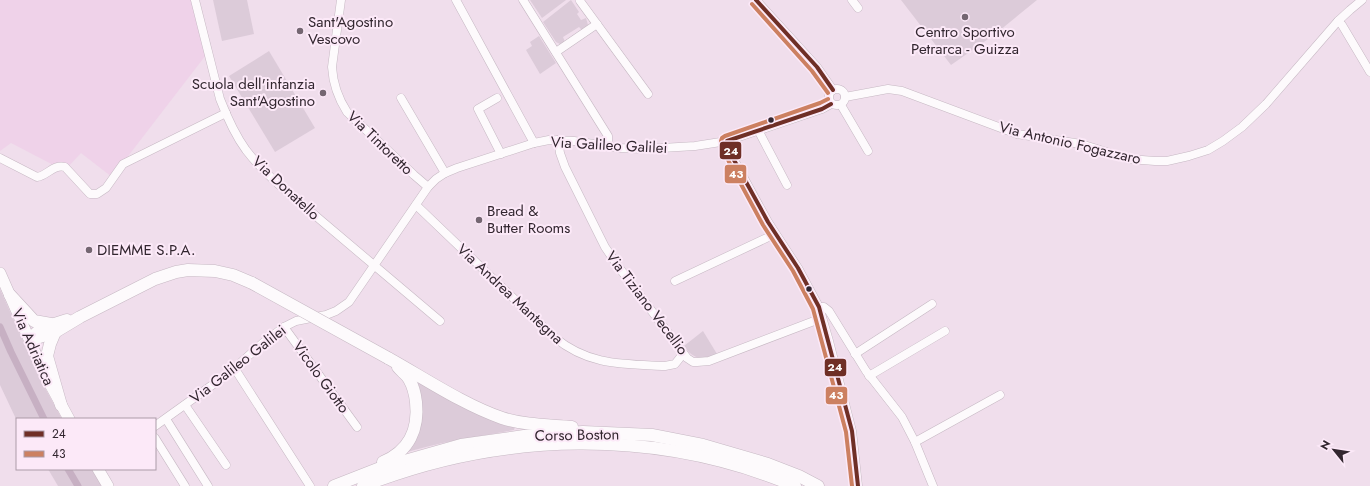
<svg xmlns="http://www.w3.org/2000/svg" width="1370" height="486" font-family="Jost,sans-serif">
  <style>
    .built { fill: #efd2e9 }
    .green { fill: #dccbd9 }
    .lines { fill: none; stroke-linecap: round; stroke-linejoin: round }
    .canal { stroke: #c7b0c3; stroke-width: 7 }
    .minor-casing { stroke: #c6b8c3; stroke-width: 9 }
    .major-casing { stroke: #c6b8c3; stroke-width: 12 }
    .highway-casing { stroke: #c6b8c3; stroke-width: 13 }
    .minor { stroke: #fdfafc; stroke-width: 8 }
    .major { stroke: #fdfafc; stroke-width: 11 }
    .highway { stroke: #fdfafc; stroke-width: 12 }
    .highway-bridge-casing { stroke: #c6b8c3; stroke-width: 13; stroke-linecap: butt }
    .highway-bridge { stroke: #fdfafc; stroke-width: 12 }
    .bus-1-casing { stroke: #fce9f8; stroke-width: 7 }
    .bus-2-casing { stroke: #fce9f8; stroke-width: 7 }
    .bus-1 { stroke: #6f2f26; stroke-width: 4 }
    .bus-2 { stroke: #cc8061; stroke-width: 4 }
    .poi-dot { fill: #746671; stroke: #fce9f8; stroke-width: 1.5 }
    .bus-dot { fill: #32262f; stroke: #fce9f8; stroke-width: 1.5 }
    .labels { text-anchor: middle; dominant-baseline: central; stroke-width: 4; stroke-linejoin: round; paint-order: stroke }
    .poi-label { font-size: 15px; fill: #32262f; stroke: #fce9f8; text-anchor: start }
    .street-label { font-size: 15px; fill: #32262f; stroke: #fce9f8 }
    .line-badge { stroke: #fce9f8; stroke-width: 1.5 }
    .badge-label { font-size: 11px; text-anchor: middle; font-weight: bold; fill: #fff }
  </style>
  <rect width="100%" height="100%" fill="#f0deec"/>
  <!-- built -->
  <path class="built" d="M0,0H197L209,51L112,177L81,153L66,169H61L11,143L0,151Z"/>
  <!-- green -->
  <g class="green">
    <path d="M213,0H247L254,34L222,41Z"/>
    <path d="M530,0H566L542,18Z"/>
    <path d="M571,0L579,12L577,14L581,20L586,18L588,25L582,30L579,27L563,37L565,42L560,44L556,42L543,22Z"/>
    <path d="M901,0H1037L994,35L951,65Z"/>
    <path d="M539,36L556,63L540,74L526,50L532,46L530,42Z"/>
    <path d="M269,51L315,128L275,152L229,76Z"/>
    <path d="M0,289L39,377L62,419H17V421L0,385Z"/>
    <path d="M703,331L717,354C701,360 694,360 684,346Z"/>
    <path d="M408,377L516,424L514,430C476,437 438,442 401,454L415,435Z"/>
    <path d="M48,469H92L102,486H58Z"/>
  </g>
  <g class="lines">
    <!-- canal -->
    <g class="canal">
      <path d="M0,327L11,352L44,419"/>
      <path d="M68,469L78,486"/>
    </g>
    <!-- minor casing -->
    <g class="minor-casing">
      <g id="minor">
        <path d="M195,0L220,99C227,117 235,135 246,150C266,176 292,196 317,217C358,252 399,286 440,321"/>
        <path d="M341,0L332,67C333,84 338,98 347,112L414,175L428,187"/>
        <path d="M456,0L534,143"/>
        <path d="M523,0L608,136V146"/>
        <path d="M756,0L817,67L833,90"/>
        <path d="M852,0L858,8"/>
        <path d="M580,1L648,94"/>
        <path d="M1338,21L1342,25L1370,72"/>
        <path d="M556,52L597,24"/>
        <circle cx="837" cy="97" r="8"/>
        <path d="M845,97L888,89L902,91L1017,134L1081,144L1129,159L1155,161H1167L1189,156L1208,150L1223,141L1242,127L1266,104L1338,21L1350,10L1362,0"/>
        <path d="M401,98L445,173"/>
        <path d="M497,98L478,109L501,154"/>
        <path d="M841,105L868,151"/>
        <path d="M758,130L787,185"/>
        <path d="M558,140L560,153L565,167L605,247L618,266L687,358L693,362H697L709,361L822,318"/>
        <path d="M727,141L734,160L768,222L798,268L819,307L829,341L852,431L858,486"/>
        <path d="M0,158L37,177C47,176 53,164 65,167L90,194H97L106,188L123,164L226,113"/>
        <path d="M416,205L554,337C589,366 623,364 665,366L675,364L683,354"/>
        <path d="M675,281L775,234"/>
        <path d="M819,307H824L829,311L866,371L902,417L915,442L933,486"/>
        <path d="M284,327L357,427"/>
        <path d="M855,354L932,304"/>
        <path d="M235,369L310,486"/>
        <path d="M869,376L945,331"/>
        <path d="M185,405L226,465"/>
        <path d="M166,419L208,486"/>
        <path d="M155,426L229,373L264,342L284,327L296,321L326,315L336,311L349,302L428,187L436,179L445,173L457,168L534,143L549,140L574,141L619,148L645,149L695,146L727,141L822,109L831,104"/>
        <path d="M155,438L185,486"/>
        <path d="M915,442L1000,395"/>
      </g>
    </g>
    <!-- major casing -->
    <g class="major-casing">
      <g id="major">
        <path d="M0,273L44,373L69,419"/>
        <path d="M98,469L108,486"/>
      </g>
    </g>
    <!-- highway casing -->
    <g class="highway-casing">
      <g id="highway">
        <path d="M10,295L34,321L51,324"/>
        <path d="M55,332L50,344L47,356L61,405"/>
        <path d="M34,335L42,328L67,320"/>
        <path d="M30,340L55,332L80,317L155,279L176,272L188,270L215,271L233,275L252,283"/>
        <path d="M388,358C424,378 464,405 502,418C524,425 548,425 572,427"/>
        <path d="M383,462C409,451 419,429 416,402C415,393 413,386 409,379C406,374 401,371 398,367"/>
        <path d="M334,486L380,468L461,445L524,436L583,432L652,435L703,445L768,464L799,476L818,486"/>
        <path d="M363,486C502,431 657,428 795,486"/>
      </g>
    </g>
    <!-- minor -->
    <use href="#minor" class="minor"/>
    <!-- major -->
    <use href="#major" class="major"/>
    <!-- highway -->
    <use href="#highway" class="highway"/>
    <!-- highway-bridge casing -->
    <g class="highway-bridge-casing">
      <path id="highway-bridge" d="M252,283L388,358"/>
    </g>
    <!-- highway-bridge -->
    <use href="#highway-bridge" class="highway-bridge"/>
    <!-- bus-1 casing -->
    <g class="bus-1-casing">
      <g id="bus-1">
        <path d="M756,0L817,67L833,90"/>
        <path d="M831,104L822,109L727,141L734,160L768,222L798,268L819,307L852,431L858,486"/>
      </g>
    </g>
    <!-- bus-2 casing -->
    <g class="bus-2-casing">
      <g id="bus-2">
        <path d="M752,4L812,71L828,93"/>
        <path d="M828,99L820,103L725,136L722,138L721,141L729,162L763,225L793,271L813,309L846,432L852,486"/>
      </g>
    </g>
    <!-- bus-1 -->
    <use href="#bus-1" class="bus-1"/>
    <!-- bus-2 -->
    <use href="#bus-2" class="bus-2"/>
  </g>
  <!-- markers -->
  <g class="poi-dot">
    <circle cx="965" cy="17" r="4"/>
    <circle cx="300" cy="31" r="4"/>
    <circle cx="323" cy="93" r="4"/>
    <circle cx="479" cy="220" r="4"/>
    <circle cx="89" cy="250" r="4"/>
  </g>
  <g class="bus-dot">
    <circle cx="771" cy="120" r="3.5"/>
    <circle cx="809" cy="289" r="3.5"/>
  </g>
  <g class="labels">
    <!-- poi labels -->
    <g class="poi-label">
      <text x="308" y="22">Sant'Agostino<tspan x="308" dy="17">Vescovo</tspan></text>
      <text x="965" y="32" text-anchor="middle">Centro Sportivo<tspan x="965" dy="17">Petrarca - Guizza</tspan></text>
      <text x="315" y="84" text-anchor="end">Scuola dell'infanzia<tspan x="315" dy="17">Sant'Agostino</tspan></text>
      <text x="487" y="211">Bread &amp;<tspan x="487" dy="17">Butter Rooms</tspan></text>
      <text x="97" y="250">DIEMME S.P.A.</text>
    </g>
    <!-- street labels -->
    <g class="street-label">
      <text transform="translate(380 143) rotate(44)">Via Tintoretto</text>
      <text transform="translate(1070 143) rotate(13)">Via Antonio Fogazzaro</text>
      <text transform="translate(609 145) rotate(3)">Via Galileo Galilei</text>
      <text transform="translate(286 188) rotate(43)">Via Donatello</text>
      <text transform="translate(510 294) rotate(43)">Via Andrea Mantegna</text>
      <text transform="translate(647 303) rotate(53)">Via Tiziano Vecellio</text>
      <text transform="translate(33 347) rotate(66)">Via Adriatica</text>
      <text transform="translate(238 364) rotate(-38)">Via Galileo Galilei</text>
      <text transform="translate(321 377) rotate(54)">Vicolo Giotto</text>
      <text transform="translate(577 435) rotate(-1)">Corso Boston</text>
    </g>
  </g>
  <g class="line-badge">
    <rect x="719" y="141" width="23" height="19" rx="4" fill="#6f2f26"/>
    <rect x="724" y="164" width="23" height="20" rx="4" fill="#cc8061"/>
    <rect x="824" y="358" width="23" height="19" rx="4" fill="#6f2f26"/>
    <rect x="825" y="386" width="23" height="19" rx="4" fill="#cc8061"/>
  </g>
  <g class="badge-label">
    <text x="731" y="155">24</text>
    <text x="736" y="178">43</text>
    <text x="835" y="371">24</text>
    <text x="836" y="399">43</text>
  </g>
  <!-- legend -->
  <rect x="16" y="418" width="140" height="52" fill="#fce9f8" stroke="#ab9ba8"/>
  <rect x="24" y="431" width="20" height="6" fill="#6f2f26" stroke="#ab9ba8"/>
  <text x="52" y="438" font-size="12" fill="#32262f">24</text>
  <rect x="24" y="451" width="20" height="6" fill="#cc8061" stroke="#ab9ba8"/>
  <text x="52" y="458" font-size="12" fill="#32262f">43</text>
  <!-- north arrow -->
  <g transform="translate(1334 450) rotate(300)" stroke="#fce9f8" stroke-width="3" paint-order="stroke">
  <path d="M0-3L7 15L0 10L-7 15Z" fill="#32262f"/>
  <text y="-6" font-size="11" font-weight="bold" text-anchor="middle" fill="#32262f">N</text>
  </g>
</svg>
